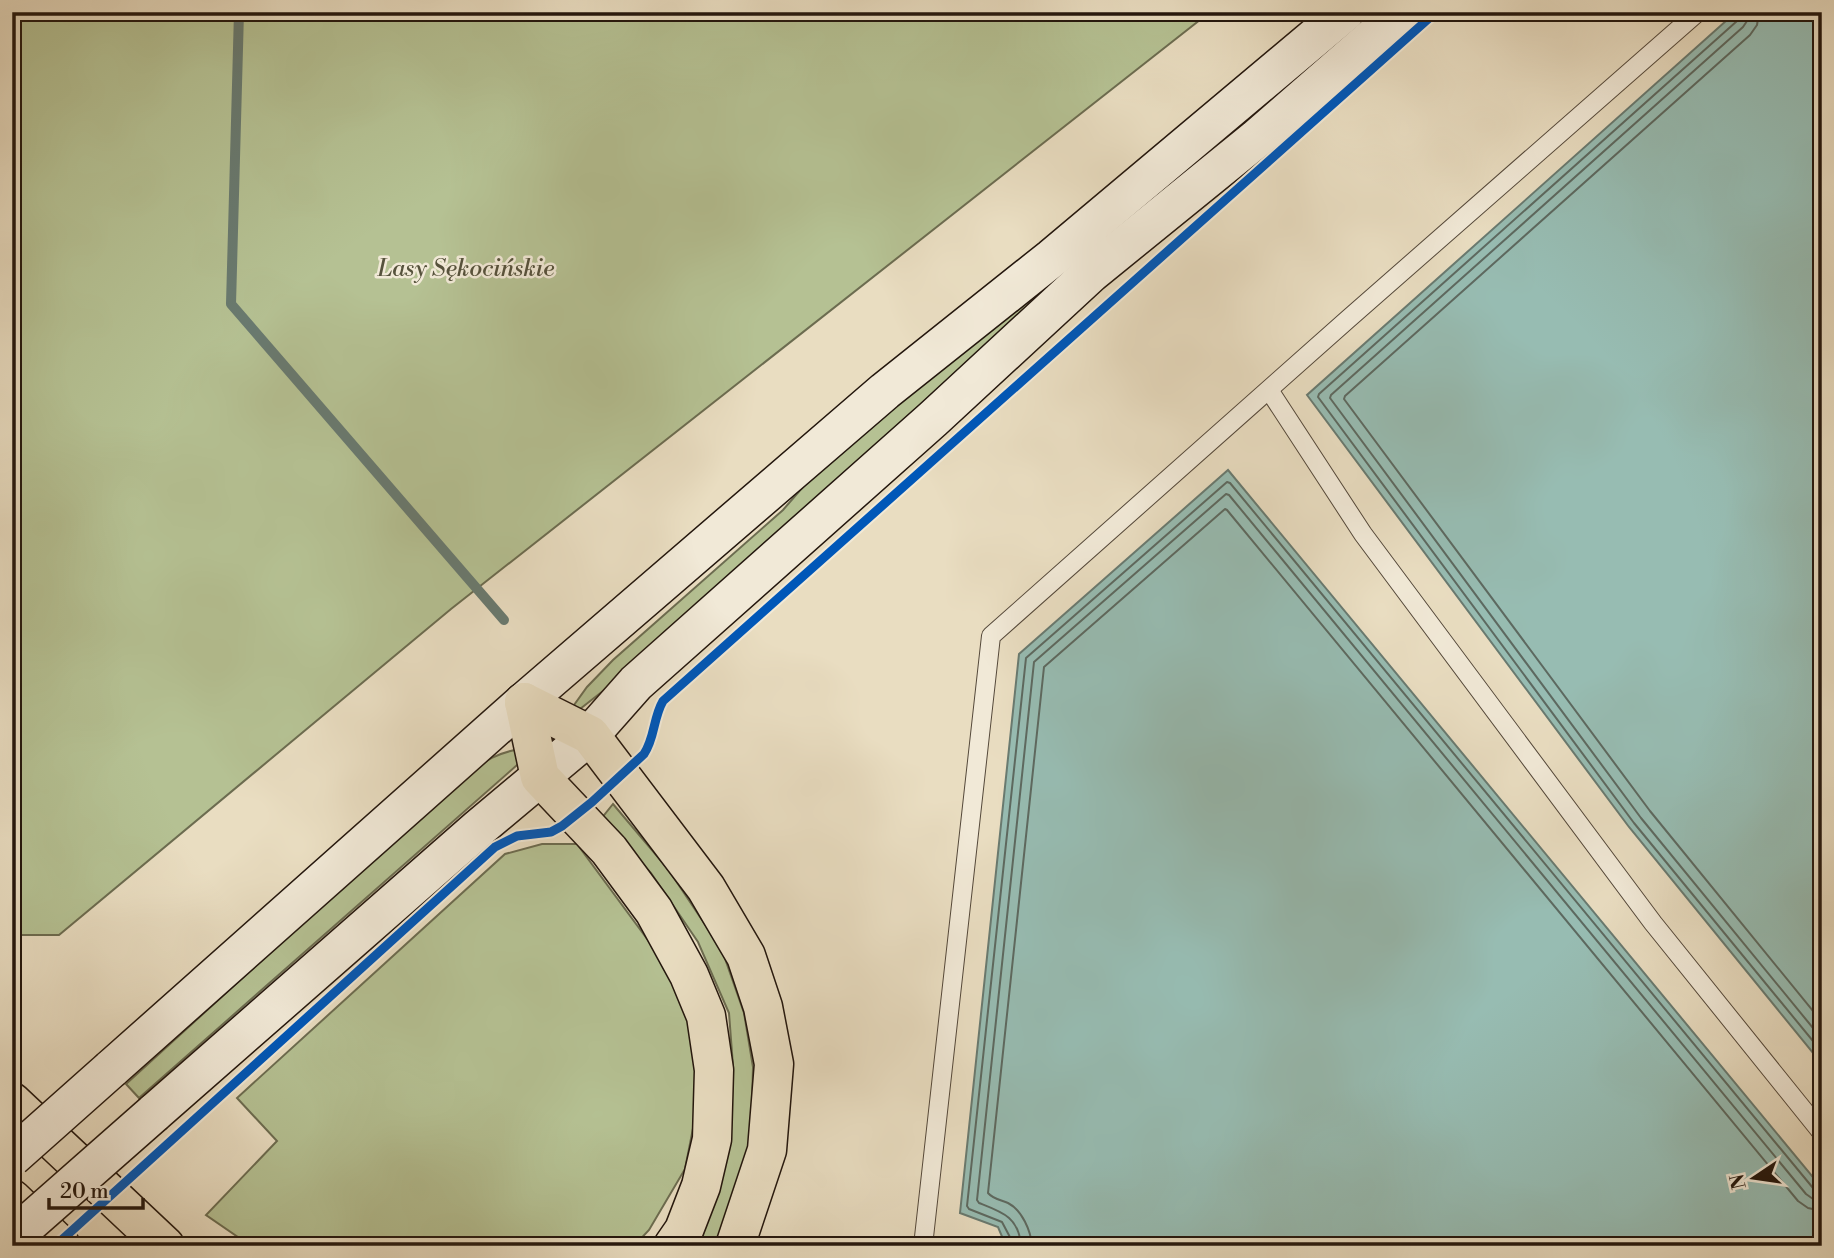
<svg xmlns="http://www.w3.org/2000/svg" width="1834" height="1258" font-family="'Libre Bodoni',serif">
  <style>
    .green { fill: #b5c193; stroke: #6c6c50; stroke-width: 2 }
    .water { fill: #97bcb2; stroke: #697a70; stroke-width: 2 }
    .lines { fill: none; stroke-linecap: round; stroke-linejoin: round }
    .shore { stroke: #5d6960; stroke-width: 2 }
    .stream { stroke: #697a70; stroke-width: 10 }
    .service-casing { stroke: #54483a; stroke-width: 20 }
    .secondary-casing { stroke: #23160d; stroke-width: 41 }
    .motorway-casing { stroke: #23160d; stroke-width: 41 }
    .service { stroke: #f1e9d7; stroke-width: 18 }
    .secondary { stroke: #f1e9d7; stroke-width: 38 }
    .motorway { stroke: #e9ddc1; stroke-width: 38 }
    .secondary-bridge-casing { stroke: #23160d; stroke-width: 41; stroke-linecap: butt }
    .secondary-bridge { stroke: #f1e9d7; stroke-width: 38 }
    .cycleway-casing { stroke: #f1e9d7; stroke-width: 13 }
    .cycleway { stroke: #0057b8; stroke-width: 9 }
    .labels { text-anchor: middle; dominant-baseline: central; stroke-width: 5; stroke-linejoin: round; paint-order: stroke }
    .park-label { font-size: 24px; font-style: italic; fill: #56523c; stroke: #f1e9d7 }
  </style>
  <rect width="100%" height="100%" fill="#e9ddc1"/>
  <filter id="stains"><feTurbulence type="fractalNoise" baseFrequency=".00286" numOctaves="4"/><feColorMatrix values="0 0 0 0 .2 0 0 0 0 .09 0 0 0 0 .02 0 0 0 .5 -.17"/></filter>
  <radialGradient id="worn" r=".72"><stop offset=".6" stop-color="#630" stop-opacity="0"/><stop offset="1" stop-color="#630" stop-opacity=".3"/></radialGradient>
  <!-- green -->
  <g class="green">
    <path d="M12,12H1210L451,609L59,935H12Z"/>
    <path d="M1062,271L1066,273L603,691L571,716L569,712L587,687L613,660L783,510L829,457Z"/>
    <path d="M526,748L525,758L139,1098L126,1084L461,779C485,761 496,752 526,748Z"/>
    <path d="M613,804L668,869L722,950L744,1013L753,1067L751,1138L719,1246H685L731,1131L733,1066L729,1013L698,942L651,873L601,819Z"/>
    <path d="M542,844H577L670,970L691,1029L698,1103L685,1169L649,1230L634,1246H251L206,1215L277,1141L237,1098L505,854Z"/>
  </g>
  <!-- water -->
  <g class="water">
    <path d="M1736,12H1822V1064L1629,827L1307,395Z"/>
    <path d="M1228,470L1822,1188V1246H1006L998,1227L960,1213L1019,654Z"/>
  </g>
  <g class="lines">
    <!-- shore -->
    <g class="shore">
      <path d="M1740,12L1737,21L1319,394L1318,397L1634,823L1822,1052"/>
      <path d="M1749,12L1747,21L1743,27L1331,395L1330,398L1641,818L1822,1039"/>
      <path d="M1759,12L1757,25L1750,35L1345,396L1344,399L1650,811L1822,1022"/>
      <path d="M1012,1246V1241L1002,1222L969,1209L967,1206L1026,658L1227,482L1230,483L1813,1188L1822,1191"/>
      <path d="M1021,1246C1019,1217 1002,1212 979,1203L977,1200L1034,662L1226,494L1229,495L1806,1194L1813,1199L1822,1200"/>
      <path d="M1032,1246C1031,1231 1022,1210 1008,1203C1001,1200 993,1199 988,1193L1044,667L1225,509L1227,510L1798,1201L1808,1208L1822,1211"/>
    </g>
    <!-- stream -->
    <path class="stream" d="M239,12L231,304L504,620"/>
    <!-- service casing -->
    <g class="service-casing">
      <g id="service">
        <path d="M1269,390L1363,534L1653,923L1822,1133"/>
        <path d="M923,1246L991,636L1347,320L1698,12"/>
      </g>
    </g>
    <!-- secondary casing -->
    <g class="secondary-casing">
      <g id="secondary">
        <path d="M111,1069L524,702L885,391L1052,258L1345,12"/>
        <path d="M154,1113L479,828L590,735L636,683L933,419L1091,273L1256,139L1402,12"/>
      </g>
    </g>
    <!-- motorway casing -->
    <g class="motorway-casing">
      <g id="motorway">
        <path d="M524,702L590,735L706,888L746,956L763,1007L774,1064L767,1150L735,1246"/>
        <path d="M524,702L540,777L609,850L654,911L689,975L706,1016L714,1070L712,1139L701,1186L684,1230L673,1246"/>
        <path d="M12,1102L165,1246"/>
        <path d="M12,1199L61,1246"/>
      </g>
    </g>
    <!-- service -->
    <use href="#service" class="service"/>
    <!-- secondary -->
    <use href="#secondary" class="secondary"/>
    <!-- motorway -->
    <use href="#motorway" class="motorway"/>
    <!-- secondary-bridge casing -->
    <g class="secondary-bridge-casing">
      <g id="secondary-bridge">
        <path d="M12,1157L111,1069"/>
        <path d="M12,1238L154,1113"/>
      </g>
    </g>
    <!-- secondary-bridge -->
    <use href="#secondary-bridge" class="secondary-bridge"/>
    <!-- cycleway casing -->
    <g class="cycleway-casing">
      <path id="cycleway" d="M55,1246L495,847L517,836L551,832L562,826L592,802L644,754C655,738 653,718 663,701L1436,12"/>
    </g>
    <!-- cycleway -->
    <use href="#cycleway" class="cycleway"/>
  </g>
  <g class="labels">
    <!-- park labels -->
    <g class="park-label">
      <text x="466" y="269">Lasy Sękocińskie</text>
    </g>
  </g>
  <!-- margin -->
  <rect width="1834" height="1258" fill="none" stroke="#e9ddc1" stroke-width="42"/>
  <rect x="14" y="14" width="1806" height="1230" fill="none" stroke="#23160d" stroke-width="3.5"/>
  <rect x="21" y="21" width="1792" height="1216" fill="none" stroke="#23160d" stroke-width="2"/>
  <!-- north arrow -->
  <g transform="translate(1754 1178) rotate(257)" stroke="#f1e9d7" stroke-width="5" paint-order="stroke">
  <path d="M0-5L12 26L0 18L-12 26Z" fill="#23160d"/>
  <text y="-10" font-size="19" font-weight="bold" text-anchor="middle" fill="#23160d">N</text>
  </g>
  <!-- scale -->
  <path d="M49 1198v10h94v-10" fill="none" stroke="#23160d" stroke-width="3.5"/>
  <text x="60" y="1198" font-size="21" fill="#23160d" stroke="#f1e9d7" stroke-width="5" paint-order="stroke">20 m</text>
  <rect width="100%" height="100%" filter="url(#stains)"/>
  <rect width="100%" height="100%" fill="url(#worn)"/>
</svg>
